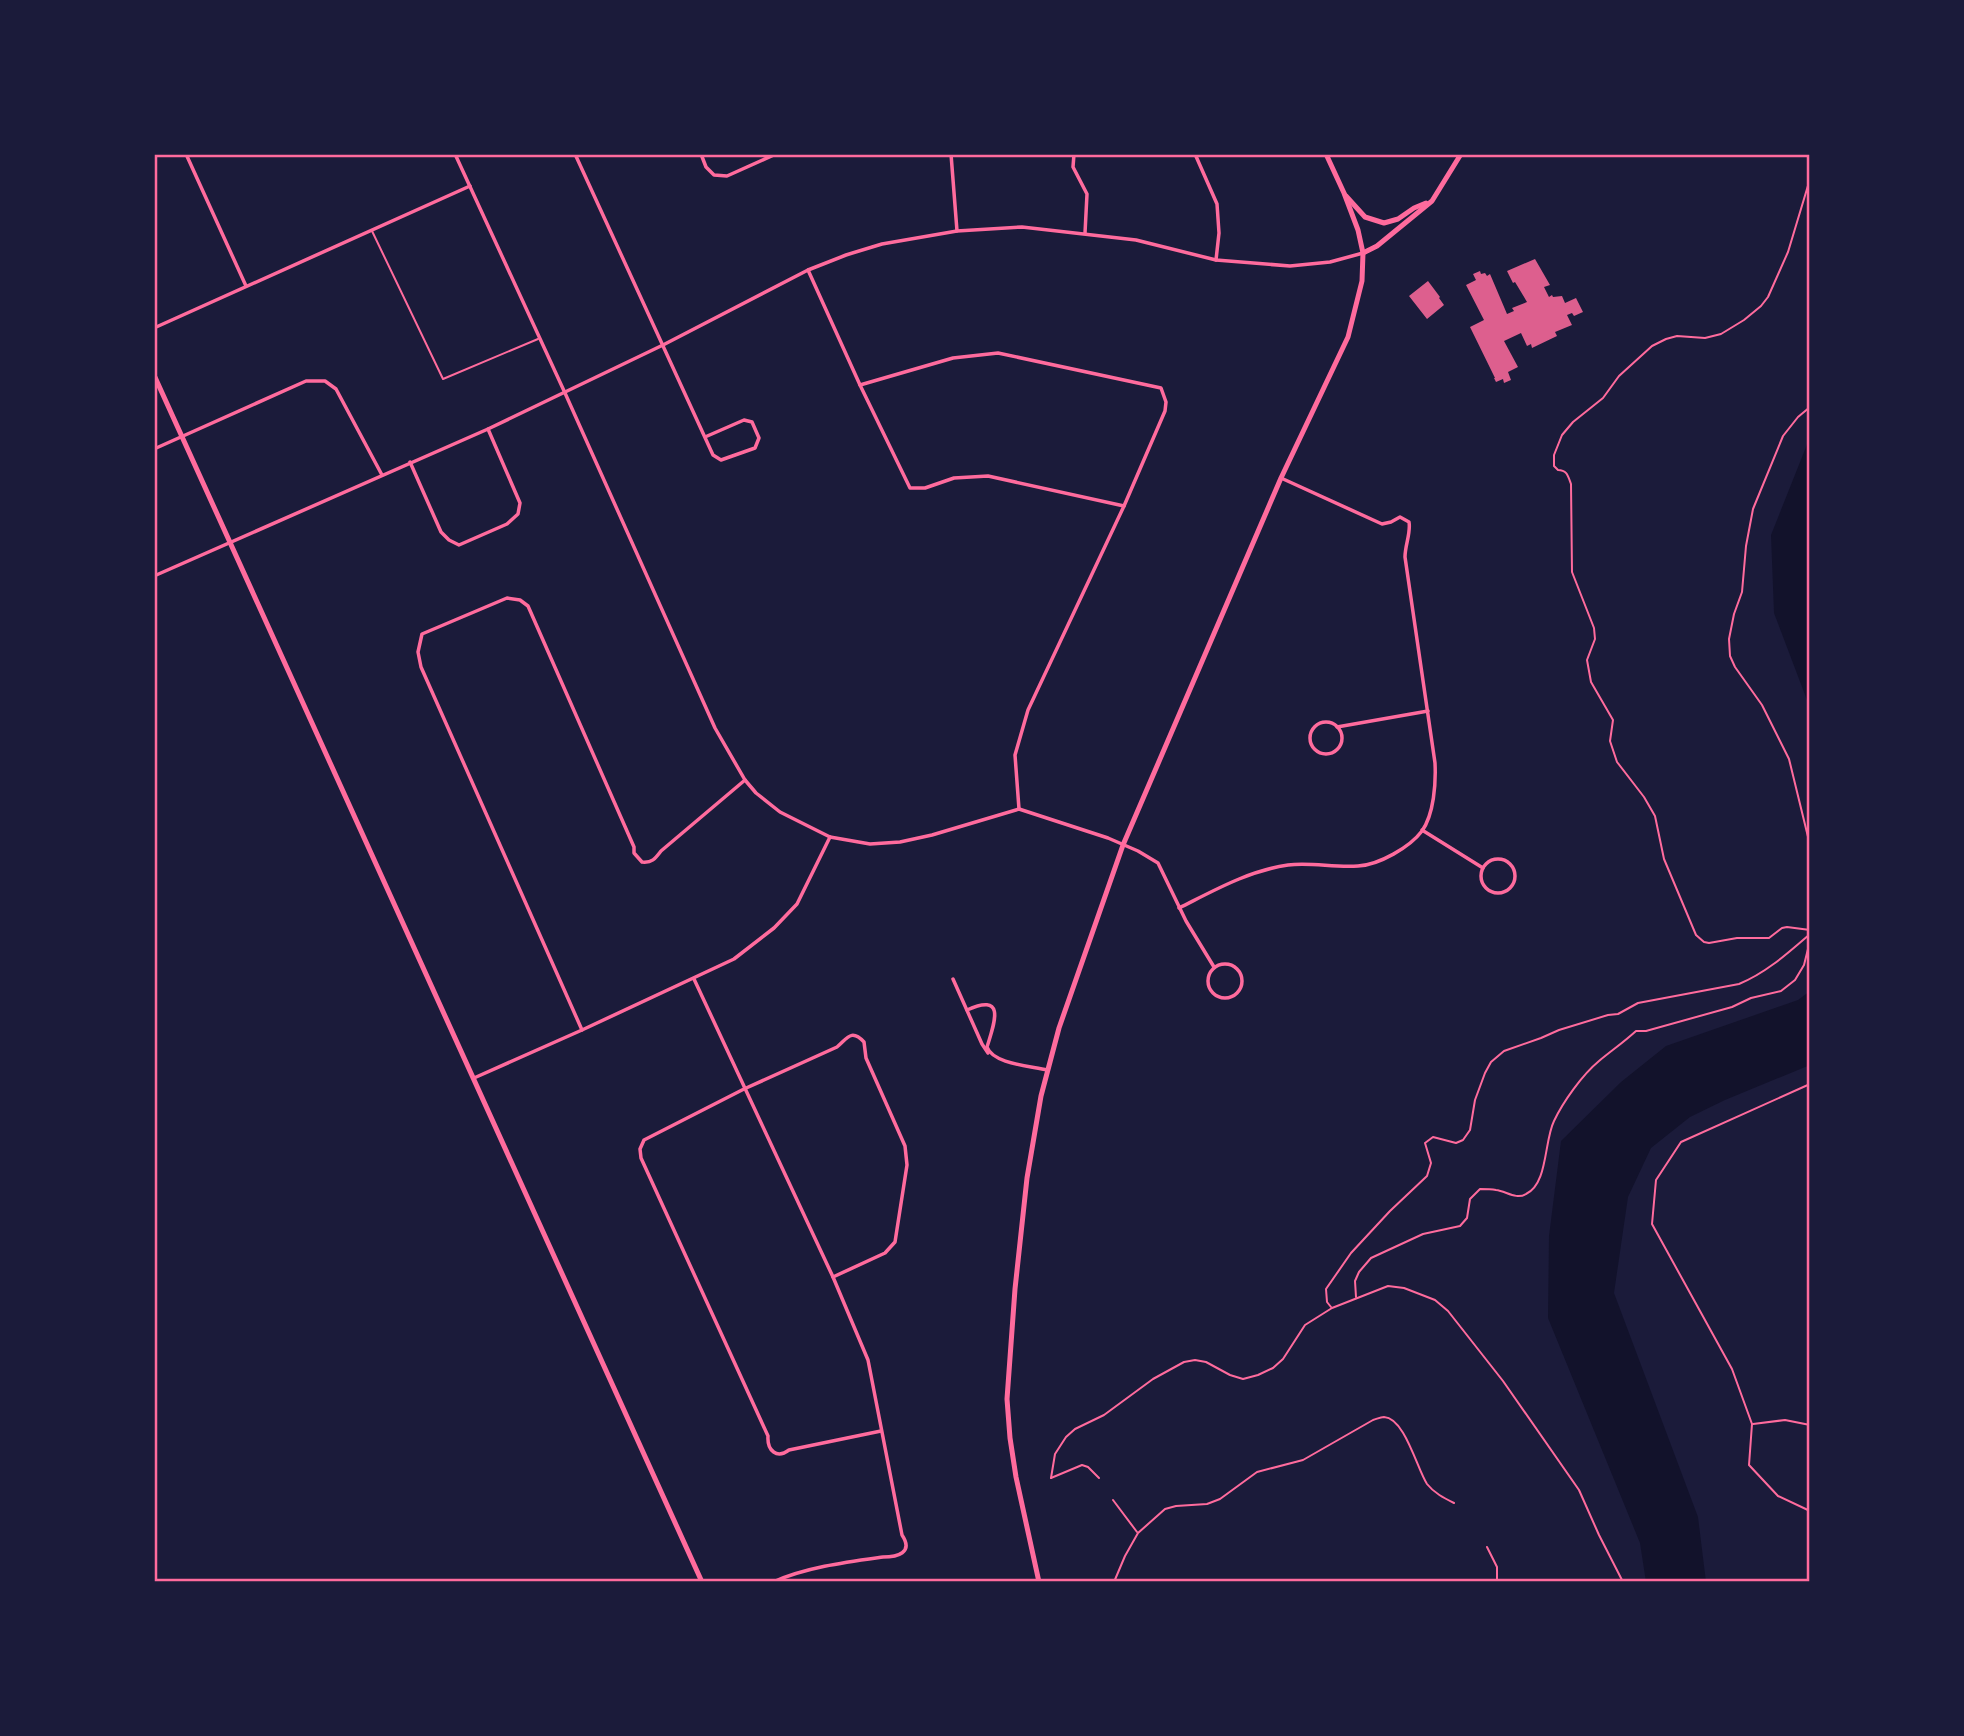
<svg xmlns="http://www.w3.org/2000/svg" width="1964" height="1736" font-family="'Public Sans',sans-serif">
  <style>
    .water { fill: #12122b }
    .building { fill: #dd5f8e }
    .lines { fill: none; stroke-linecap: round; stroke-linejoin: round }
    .path { stroke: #ff6b9d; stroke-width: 2 }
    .service { stroke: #ff6b9d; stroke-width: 2 }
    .minor { stroke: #ff6b9d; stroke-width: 3.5 }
    .tertiary { stroke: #ff6b9d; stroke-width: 5 }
    .secondary { stroke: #ff6b9d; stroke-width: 5 }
    .neatline { fill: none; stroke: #ff6b9d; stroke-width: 2.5 }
  </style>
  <rect width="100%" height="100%" fill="#1b1b3a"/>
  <!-- water -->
  <g class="water">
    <path d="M1810,437V708L1774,613L1771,535Z"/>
    <path d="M1810,991V1065L1725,1100L1690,1117L1651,1148L1628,1197L1614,1293L1698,1517L1706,1582H1646L1640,1543L1548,1318L1549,1236L1561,1141L1621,1082L1666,1046L1798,1000Z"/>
  </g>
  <!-- building -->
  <g class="building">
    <path d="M1535,259L1550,285L1544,287L1549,297L1552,295L1553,297L1562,296L1565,303L1576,298L1583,312L1574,316L1572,313L1567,315L1572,325L1555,332L1557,336L1532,348L1531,344L1527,346L1521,333L1504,341L1518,367L1508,372L1511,380L1504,383L1503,379L1496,382L1494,378H1495L1470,327L1484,320L1466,285L1476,280L1473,274L1480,271L1481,274L1485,273L1487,276L1490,274L1507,314L1514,311L1512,308L1527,302L1515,282L1513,283L1507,271Z"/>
    <path d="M1428,281L1440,297L1439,298L1444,305L1427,319L1409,296Z"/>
  </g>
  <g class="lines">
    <!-- path -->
    <g class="path">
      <path d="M1810,179L1788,252L1768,297L1761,306L1744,320L1721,334L1705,338L1677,336L1666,339L1652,346L1619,376L1603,398L1573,422L1562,435L1554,455V466L1558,470C1567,470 1568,476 1571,484L1572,572L1594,628L1595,639L1587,660L1591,682L1613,720L1610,741L1617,762L1644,797L1655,816L1664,859L1696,935L1704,942L1709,943L1737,938H1769L1782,928L1787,927L1810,930"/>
      <path d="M1810,407L1798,417L1783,436L1753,509L1746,546L1742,592L1734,614L1729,639L1730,656L1735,667L1762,705L1789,759L1810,845"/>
      <path d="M1810,1084L1681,1142L1656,1180L1652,1224L1732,1369L1752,1424L1749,1465L1778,1496L1810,1511"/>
      <path d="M1356,1297L1355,1281L1359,1272L1371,1258L1423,1234L1460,1226L1467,1218L1470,1199L1480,1189C1485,1189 1491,1189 1496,1190C1506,1191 1516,1200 1526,1194C1548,1184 1544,1141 1554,1121C1563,1102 1582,1075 1599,1061C1611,1051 1624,1042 1636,1031H1646L1732,1007L1751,998L1781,991L1795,980L1804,965L1810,941"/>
      <path d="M1331,1307L1327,1302L1326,1289L1351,1253L1390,1211L1427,1176L1431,1163L1425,1143L1433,1137L1456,1143L1463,1140L1470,1130L1475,1100L1485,1073L1491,1062L1504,1051L1541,1038L1559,1030L1608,1015L1618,1014L1638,1003L1739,984C1766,973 1788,953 1810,934"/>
      <path d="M1753,1424L1785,1420L1810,1425"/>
      <path d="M1051,1478L1055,1454L1066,1437L1075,1429L1104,1415L1153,1379L1184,1362L1195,1360L1206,1362L1230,1375L1243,1379L1258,1375L1273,1368L1283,1359L1305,1325L1332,1308L1388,1286L1404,1288L1435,1300L1448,1311L1503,1381L1579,1490L1599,1535L1623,1582"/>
      <path d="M1051,1478L1082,1465L1088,1467L1099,1478"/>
      <path d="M1113,1500L1137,1532"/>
      <path d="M1487,1547L1497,1567V1582"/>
      <path d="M1114,1582L1125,1556L1138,1533L1165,1509L1176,1506L1207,1504L1220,1499L1257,1472L1303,1460L1373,1420C1377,1419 1380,1417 1384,1417C1405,1418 1417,1469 1427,1484C1434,1493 1444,1498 1454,1503"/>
    </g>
    <!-- service -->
    <path class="service" d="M372,231L443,379L538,339"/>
    <!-- minor -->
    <g class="minor">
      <path d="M186,154L246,286"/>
      <path d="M455,154L565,393L715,728L745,780L756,793L780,812L830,837L870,844L900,842L932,835L1019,809L1108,838L1138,851L1158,863L1186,921L1214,967"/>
      <path d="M575,154L713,455L721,460L755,448L759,438L752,422L744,420L705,437"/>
      <path d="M701,154L706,167L714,175L727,176L776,154"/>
      <path d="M951,154L957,231"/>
      <path d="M1074,154L1073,167L1087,194L1085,233"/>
      <path d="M1195,154L1217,204L1219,233L1216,260"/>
      <path d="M808,270L860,385L910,488H925L954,478L988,476L1124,506"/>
      <path d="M154,328L470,186"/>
      <path d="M860,385L953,358L998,353L1161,388L1166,402L1165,411L1124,506L1028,710L1015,755L1019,809"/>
      <path d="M154,449L306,381H325L336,389L382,475"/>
      <path d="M410,462L441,532L449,540L459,545L507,524L518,514L520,503L488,429"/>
      <path d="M154,576L488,429L663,345L808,270L846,255L882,244L957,231L1022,227L1136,240L1216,260L1290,266L1330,262L1363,253"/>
      <circle cx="1326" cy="738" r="16"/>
      <path d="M1337,727L1428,711"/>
      <path d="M1422,830L1483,868"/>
      <circle cx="1498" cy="876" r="17"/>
      <path d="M1179,908C1215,890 1248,871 1288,865C1311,862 1335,868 1358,866C1379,865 1410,847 1422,831C1434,814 1436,783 1435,763L1405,557C1405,545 1411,533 1409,522L1400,517L1391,522L1382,524L1281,478"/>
      <circle cx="1225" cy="981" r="17"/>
      <path d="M694,979L833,1277L868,1360L902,1535C914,1553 897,1557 883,1557C847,1562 807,1567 773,1582"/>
      <path d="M953,979L982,1044L988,1053"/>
      <path d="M967,1010C1007,992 994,1024 987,1047C993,1064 1031,1066 1047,1070"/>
      <path d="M582,1030L421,667L418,652L422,634L507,598L520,600L528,606L634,847V853L642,862C652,863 655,859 661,851L745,780"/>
      <path d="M474,1078L582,1030L734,959L774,928L797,904L830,837"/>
      <path d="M833,1277L885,1253L895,1242L907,1165L905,1146L866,1058L864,1042C851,1028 847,1039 837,1047L744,1089L644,1140L640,1149L641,1158L768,1436C767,1451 777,1459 789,1450L881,1431"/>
    </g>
    <!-- tertiary -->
    <path class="tertiary" d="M154,375L702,1582"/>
    <!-- secondary -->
    <g class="secondary">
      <path d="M1346,196L1365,217L1384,223L1398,219L1414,208L1426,203"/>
      <path d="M1363,253L1377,246L1432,201L1461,154"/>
      <path d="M1039,1582L1016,1477L1010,1438L1007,1399L1015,1289L1027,1178L1041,1096L1059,1028L1123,845L1281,478L1348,337L1362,281L1363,253L1358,230L1344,193L1326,154"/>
    </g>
  </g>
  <!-- border -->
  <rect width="1964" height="1736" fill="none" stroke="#1b1b3a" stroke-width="312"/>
  <rect x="156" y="156" width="1652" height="1424" class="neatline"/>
</svg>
